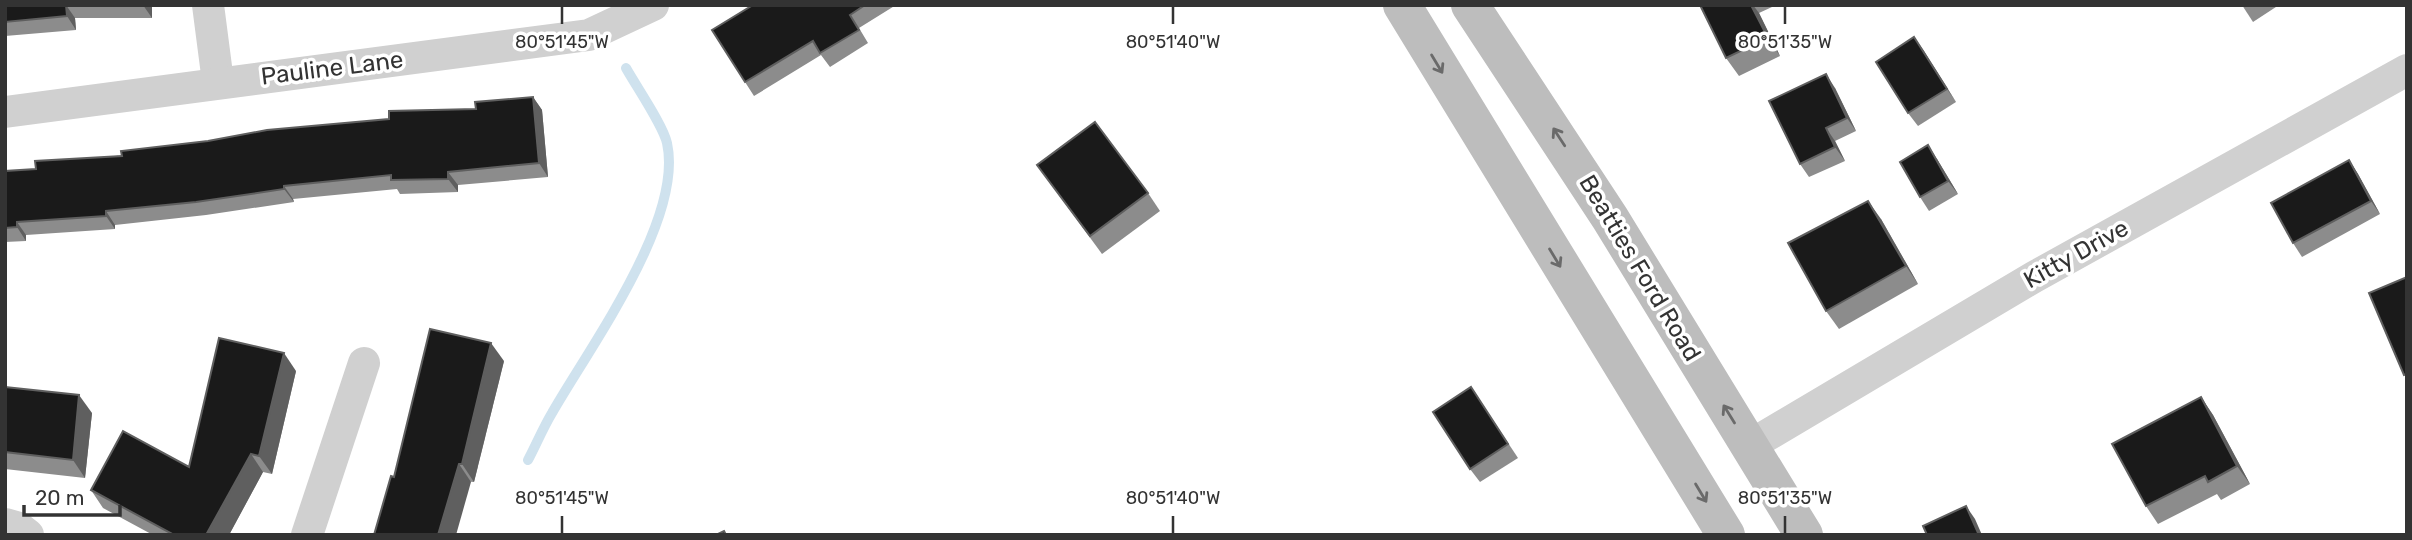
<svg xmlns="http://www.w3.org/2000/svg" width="2412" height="540" font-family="Rubik,sans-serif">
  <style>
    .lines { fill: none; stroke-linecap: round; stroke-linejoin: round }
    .stream { stroke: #cfe2ee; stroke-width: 10 }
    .minor { stroke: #d0d0d0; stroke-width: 32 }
    .secondary { stroke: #bdbdbd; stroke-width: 38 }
    .wall { fill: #8c8c8c }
    .shaded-wall { fill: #5f5f5f }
    .building { fill: #1a1a1a; stroke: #5f5f5f; stroke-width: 2 }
    .oneway { stroke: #6a6a6a }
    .ticks { fill: none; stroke: #333; stroke-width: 2.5 }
    .labels { text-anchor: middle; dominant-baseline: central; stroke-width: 7; stroke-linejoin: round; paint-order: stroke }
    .street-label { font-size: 24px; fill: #333; stroke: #fff }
    .ticks-label { font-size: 18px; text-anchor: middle; fill: #333; stroke: #fff; stroke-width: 7; stroke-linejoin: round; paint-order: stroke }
  </style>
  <rect width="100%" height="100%" fill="#fff"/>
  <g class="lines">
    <!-- stream -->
    <path class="stream" d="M528,460C536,445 543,428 552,413C589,348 684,220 667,143C663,125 636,86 626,68"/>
    <!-- minor -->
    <g class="minor">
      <path d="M208,5L218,82"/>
      <path d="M5,112L589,35L653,5"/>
      <path d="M1749,446L2034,277L2407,70"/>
      <path d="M5,524L19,528L28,535"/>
      <path d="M307,535L364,363"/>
    </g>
    <!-- secondary -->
    <g class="secondary">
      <path d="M1402,5L1726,535"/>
      <path d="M1470,5L1610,218L1804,535"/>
    </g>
  </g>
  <!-- wall -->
  <g class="wall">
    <path d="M5,5H152V18H75L76,30L5,36Z"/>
    <path d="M753,5H896L859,28L868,43L830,67L821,55L754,96L745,82Z"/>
    <path d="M1700,5H1771L1772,7L1759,13L1780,56L1739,76L1726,58Z"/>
    <path d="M2242,5H2279L2253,22Z"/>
    <path d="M1914,37L1956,102L1918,126L1908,113Z"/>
    <path d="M1835,88L1856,131L1835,141L1845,161L1809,177L1800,164Z"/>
    <path d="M533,97L542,110L548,177L458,185V192L400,194L397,189L293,199L294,202L206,215L115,225V229L26,235V241L5,242V171L36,169L208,141L389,119L476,109Z"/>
    <path d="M1937,159L1958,194L1929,211L1920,197Z"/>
    <path d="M2349,160L2358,174L2380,214L2302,257L2293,243Z"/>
    <path d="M1037,165L1148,193L1160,211L1102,254Z"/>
    <path d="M1881,219L1918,284L1839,329L1826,311Z"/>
    <path d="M504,361L474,482L394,477Z"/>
    <path d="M296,371L272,474L263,472L229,535H153L103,508L91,490L189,467Z"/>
    <path d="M5,387L92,413L85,478L5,469Z"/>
    <path d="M1471,387L1518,458L1480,482L1470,469Z"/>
    <path d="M2201,397L2213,415L2250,484L2221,500L2217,494L2158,524L2146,506Z"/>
  </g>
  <!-- shaded-wall -->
  <g class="shaded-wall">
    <path d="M66,5L75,18L76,30L67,16Z"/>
    <path d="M143,5H152V18Z"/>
    <path d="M1751,5H1753L1759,13L1780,56L1768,38Z"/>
    <path d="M1914,37L1924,51L1956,102L1947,89Z"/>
    <path d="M1826,74L1835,88L1856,131L1847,118Z"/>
    <path d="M533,97L542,110L548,177L539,163Z"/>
    <path d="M1826,128L1835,141L1845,161L1835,147Z"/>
    <path d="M1928,145L1937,159L1958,194L1948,181Z"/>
    <path d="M2349,160L2358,174L2380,214L2371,201Z"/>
    <path d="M448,172L458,185V192L448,179Z"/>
    <path d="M284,186L293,199L294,202L284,189Z"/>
    <path d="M1868,201L1881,219L1918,284L1906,266Z"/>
    <path d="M106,211L115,225V229L106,216Z"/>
    <path d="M17,222L26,235V241L17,227Z"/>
    <path d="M491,343L504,361L474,482L462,464Z"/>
    <path d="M284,353L296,371L272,474L259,456Z"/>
    <path d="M79,395L92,413L85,478L73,460Z"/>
    <path d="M2201,397L2213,415L2250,484L2237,466Z"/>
    <path d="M251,454L263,472L229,535H206Z"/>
    <path d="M459,464L471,482L456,535H438Z"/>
    <path d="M1966,506L1975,519L1982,535H1979Z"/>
  </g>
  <!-- building -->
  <g class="building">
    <path d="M5,5H66L67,16L5,22Z"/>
    <path d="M753,5H865L850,15L859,30L820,53L813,41L745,82L712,30Z"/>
    <path d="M1700,5H1751L1768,38L1726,58Z"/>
    <path d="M1914,37L1947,89L1908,113L1876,62Z"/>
    <path d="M1826,74L1847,118L1826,128L1835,147L1800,164L1769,101Z"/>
    <path d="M533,97L539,163L448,172V179L391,180V175L284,186V189L196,202L106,211V216L17,222V227L5,228V171L36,169L35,161L122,156L121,151L208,141L267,130L389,119V111L476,109L475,102Z"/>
    <path d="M1095,122L1148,193L1090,236L1037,165Z"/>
    <path d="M1928,145L1948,181L1920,197L1900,162Z"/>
    <path d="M2349,160L2371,201L2293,243L2271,203Z"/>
    <path d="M1868,201L1906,266L1826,311L1788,243Z"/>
    <path d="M2407,277V374L2404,375L2369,293Z"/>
    <path d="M430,329L491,343L462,464H459L438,535H374L391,476L394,477Z"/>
    <path d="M219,338L284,353L259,456L251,454L206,535H174L91,490L123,431L189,467Z"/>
    <path d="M5,387L79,395L73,460L5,452Z"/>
    <path d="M1471,387L1508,444L1470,469L1433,412Z"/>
    <path d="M2201,397L2237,466L2208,482L2205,476L2146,506L2112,444Z"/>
    <path d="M1966,506L1979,535H1927L1923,526Z"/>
    <path d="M724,531L726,535H716Z"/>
  </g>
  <!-- one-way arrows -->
  <defs><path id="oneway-shaft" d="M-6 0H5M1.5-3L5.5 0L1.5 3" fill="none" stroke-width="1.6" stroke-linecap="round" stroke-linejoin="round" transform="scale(1.75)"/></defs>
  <g class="oneway">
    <use href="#oneway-shaft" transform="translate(1437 64) rotate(59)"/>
    <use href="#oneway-shaft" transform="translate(1559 137) rotate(-123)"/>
    <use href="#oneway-shaft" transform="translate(1555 258) rotate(59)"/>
    <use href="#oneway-shaft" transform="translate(1729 414) rotate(-122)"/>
    <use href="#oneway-shaft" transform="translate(1701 493) rotate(59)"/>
  </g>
  <!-- ticks -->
  <path class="ticks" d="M562,7V24M1173,7V24M1785,7V24M562,516V533M1173,516V533M1785,516V533"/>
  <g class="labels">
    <!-- street labels -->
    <g class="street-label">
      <text transform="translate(332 68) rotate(-7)">Pauline Lane</text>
      <text transform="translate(2076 254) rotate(-29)">Kitty Drive</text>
      <text transform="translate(1640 268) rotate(59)">Beatties Ford Road</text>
    </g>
  </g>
  <g class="ticks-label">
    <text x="562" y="48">80°51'45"W</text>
    <text x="1173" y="48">80°51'40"W</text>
    <text x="1785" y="48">80°51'35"W</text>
    <text x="562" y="504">80°51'45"W</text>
    <text x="1173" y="504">80°51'40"W</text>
    <text x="1785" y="504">80°51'35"W</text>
  </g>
  <!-- border -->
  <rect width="2412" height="540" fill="none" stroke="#333333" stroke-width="14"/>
  <!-- scale -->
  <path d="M24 505v10h96v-10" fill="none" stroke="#333333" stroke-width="3.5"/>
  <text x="35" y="505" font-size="21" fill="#333333" stroke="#ffffff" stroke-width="5" paint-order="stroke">20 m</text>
</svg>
